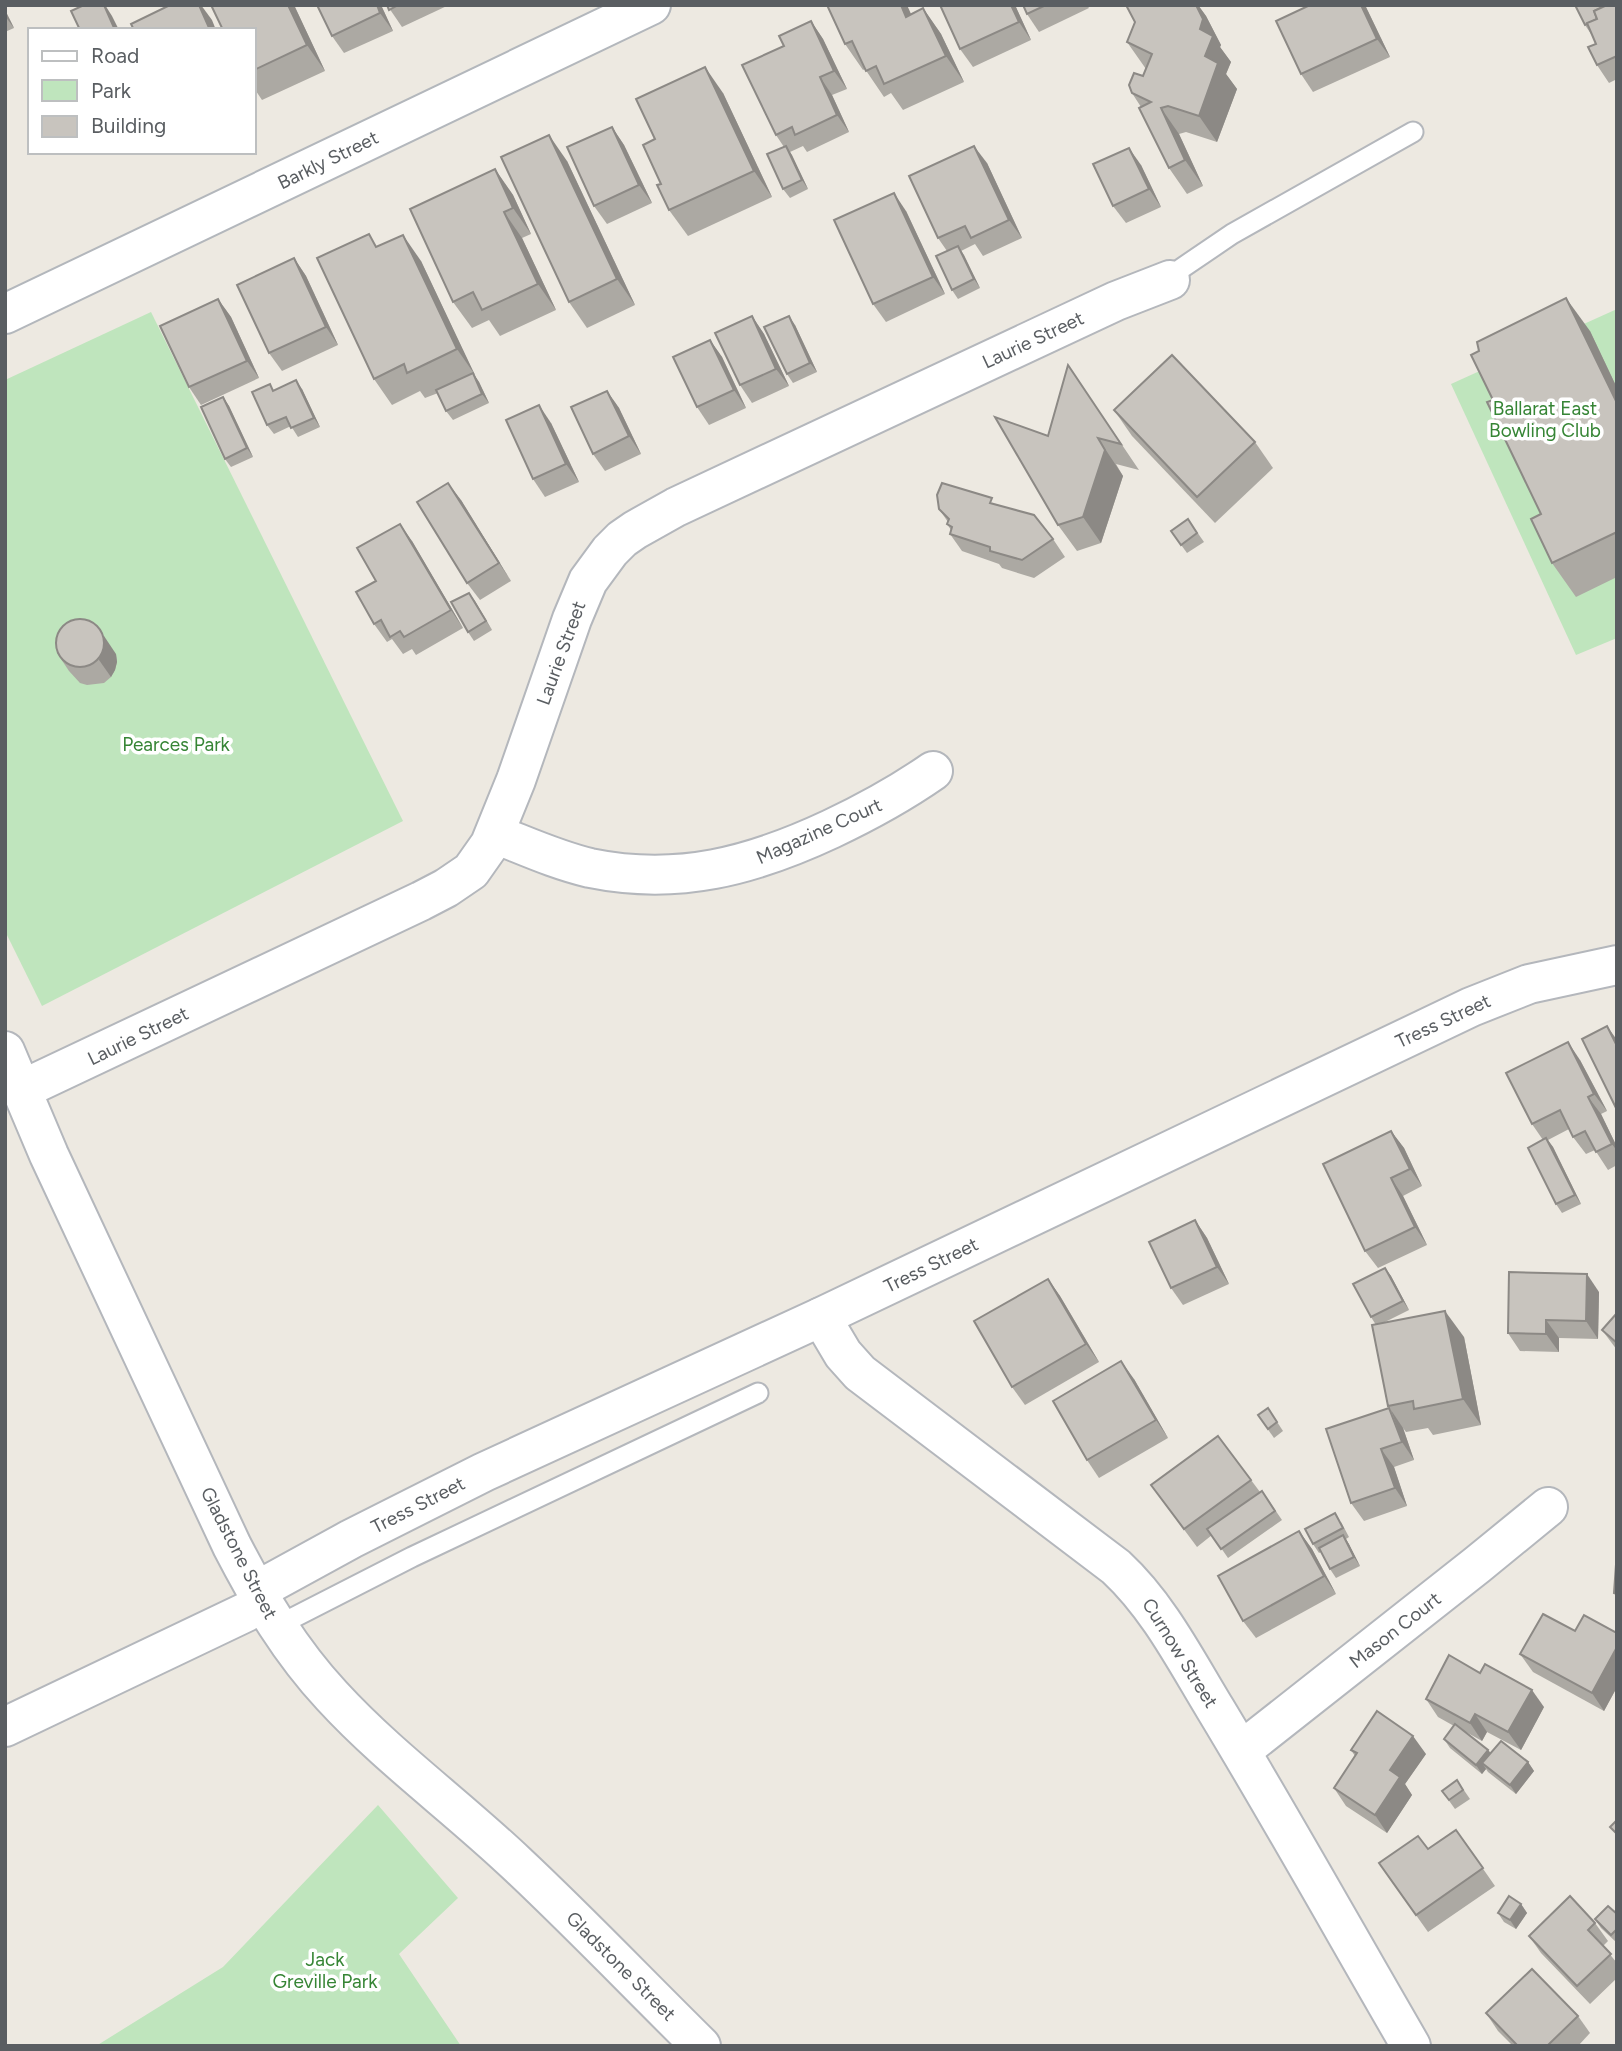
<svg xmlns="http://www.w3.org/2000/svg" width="1622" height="2051" font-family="Figtree,sans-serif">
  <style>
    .green { fill: #bfe5bd }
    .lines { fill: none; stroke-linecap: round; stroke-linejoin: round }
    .lane-casing { stroke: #b4b7bc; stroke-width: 23 }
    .street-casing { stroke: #b4b7bc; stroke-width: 42 }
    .secondary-casing { stroke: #b3b7bc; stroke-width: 42 }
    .lane { stroke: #fff; stroke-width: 19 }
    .street { stroke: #fff; stroke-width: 38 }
    .secondary { stroke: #fff; stroke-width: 38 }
    .wall { fill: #aca9a3 }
    .shaded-wall { fill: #8c8985 }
    .building { fill: #c8c4be; stroke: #8c8985; stroke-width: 2 }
    .labels { text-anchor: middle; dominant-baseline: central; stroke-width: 7; stroke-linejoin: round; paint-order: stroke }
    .street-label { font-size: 19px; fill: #5a5e62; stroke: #fff }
    .park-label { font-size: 19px; fill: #368535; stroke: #fff }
  </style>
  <rect width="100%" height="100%" fill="#ede9e1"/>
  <!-- green -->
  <g class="green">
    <path d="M1617,309V638L1576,655L1451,384Z"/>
    <path d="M151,312L403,821L42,1006L5,931V380Z"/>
    <path d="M378,1805L458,1898L399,1954L461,2046H96L223,1967Z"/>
  </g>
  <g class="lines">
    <!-- lane casing -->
    <g class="lane-casing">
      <g id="lane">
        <path d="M1170,280L1182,268L1232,234L1413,132"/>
        <path d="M277,1626L412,1557L758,1393"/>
      </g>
    </g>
    <!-- street casing -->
    <g class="street-casing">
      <g id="street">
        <path d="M495,834C526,846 556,860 590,868C678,886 752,866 831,829C867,812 900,794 933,771"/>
        <path d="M5,1051L49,1155L232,1546C260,1600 290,1651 332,1696C388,1757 456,1806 516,1863C579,1922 639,1985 701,2046"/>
        <path d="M21,1090L421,901L446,888L471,871L490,844L516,780L572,619L588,581L610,551L622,539L635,530L676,507L1116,301L1170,280"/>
        <path d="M821,1317L843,1354L860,1373L1116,1567C1159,1607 1186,1661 1216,1710C1283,1821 1346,1934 1411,2046"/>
        <path d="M256,1591L351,1539L484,1472L821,1317L1471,1007L1529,984L1617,965"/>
        <path d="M5,1727L263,1604"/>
        <path d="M1241,1751L1477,1565L1548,1507"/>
      </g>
    </g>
    <!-- secondary casing -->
    <g class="secondary-casing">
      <path id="secondary" d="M5,314L651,5"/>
    </g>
    <!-- lane -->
    <use href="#lane" class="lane"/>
    <!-- street -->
    <use href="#street" class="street"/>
    <!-- secondary -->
    <use href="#secondary" class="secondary"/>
  </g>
  <!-- wall -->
  <g class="wall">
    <path d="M211,5H294L325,71L262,100L254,88V30Z"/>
    <path d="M381,5L393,31L344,53L332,36Z"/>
    <path d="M387,5H449L402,27Z"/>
    <path d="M1015,5L1031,40L973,67L960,49Z"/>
    <path d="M1023,5H1087L1089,8L1039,32L1027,14Z"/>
    <path d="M1126,5H1198L1206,16L1221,45L1220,47L1231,62L1226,74L1237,89L1217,142L1186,132L1179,134L1203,186L1187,194L1169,168L1141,107L1132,93L1146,69L1127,42L1135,22Z"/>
    <path d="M1310,5H1365L1390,57L1313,92L1301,74Z"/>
    <path d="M1617,5V79L1609,83L1597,65L1596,44L1592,34H1591L1585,25Z"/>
    <path d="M923,8L941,34L964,82L903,110L891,93L884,97L865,69L863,70L845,44Z"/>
    <path d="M5,10L14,28L5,32Z"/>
    <path d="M811,21L823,39L847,89L832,95L849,132L807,152L803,146L790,152L808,189L790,198L783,189L784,147L776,135L784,46Z"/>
    <path d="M723,93L772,197L688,236L669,210L661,184L655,139Z"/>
    <path d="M612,127L624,145L652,203L607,224L594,206Z"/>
    <path d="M567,161L635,305L587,328L569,302Z"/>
    <path d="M987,163L1022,238L983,256L975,244L961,251L980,288L958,299L952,290L947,251L938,238Z"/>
    <path d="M1141,165L1161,207L1126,223L1113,206Z"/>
    <path d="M495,169L513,195L531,234L522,238L556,310L500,336L489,320L472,328L453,302Z"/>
    <path d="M906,211L945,294L886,322L873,304Z"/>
    <path d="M378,246L421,261L475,376L479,382L489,403L453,420L446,411L438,393L425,398L420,391L392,405L374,379Z"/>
    <path d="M294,258L306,276L338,345L282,371L269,353Z"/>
    <path d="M218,299L231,317L259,378L201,405L189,387Z"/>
    <path d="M752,316L764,334L789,386L752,403L740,385Z"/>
    <path d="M795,325L817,372L793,383L787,374Z"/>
    <path d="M1590,331L1617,388V577L1576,597L1552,563L1541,514L1493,400Z"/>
    <path d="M710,340L722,357L746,408L709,425L697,407Z"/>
    <path d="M1068,365L1139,470L1116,464L1123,476L1101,543L1077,551L1058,525Z"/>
    <path d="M302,389L320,427L298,437L291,426L274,434L267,425L274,390Z"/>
    <path d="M607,391L619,408L641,454L605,471L593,454Z"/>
    <path d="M223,397L229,406L253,457L231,467L225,459Z"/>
    <path d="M1114,410L1255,442L1273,468L1215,523L1132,436Z"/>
    <path d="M551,423L579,482L545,497L533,479Z"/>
    <path d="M461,500L511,581L480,600L467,583Z"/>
    <path d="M996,505L1053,539L1065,557L1034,578L1002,568L999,564L962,551L950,534L951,530L947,524L948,522L939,509Z"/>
    <path d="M1188,519L1204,542L1187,553L1171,531Z"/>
    <path d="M412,541L463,628L416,655L412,649L403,654L392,639L387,642L374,624L376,581Z"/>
    <path d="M469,593L492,630L474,641L468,632Z"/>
    <path d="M57,653L116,654L117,662L115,670L111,677L104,683L87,685L80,683L69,671Z"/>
    <path d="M1580,1060L1607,1111L1601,1114L1617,1147V1165L1608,1170L1595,1150L1586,1154L1573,1137L1569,1129L1548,1140L1553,1147L1581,1204L1562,1213L1556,1204L1543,1140L1532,1124Z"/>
    <path d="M1391,1131L1404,1148L1422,1186L1403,1196L1427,1245L1378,1268L1365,1251Z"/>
    <path d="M1195,1220L1207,1238L1229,1284L1183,1305L1171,1288Z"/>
    <path d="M1385,1268L1391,1276L1409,1310L1383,1323L1464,1337L1481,1425L1433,1435L1428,1428L1406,1432L1403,1428L1414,1460L1394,1467L1407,1506L1364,1521L1351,1503L1389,1407L1388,1406L1376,1325L1371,1317Z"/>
    <path d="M1048,1279L1060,1296L1099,1362L1025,1405L1012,1387Z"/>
    <path d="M1599,1292L1598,1339L1559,1338V1352L1520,1351L1508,1333Z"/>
    <path d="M1617,1313V1350L1602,1330Z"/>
    <path d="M1134,1379L1168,1438L1099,1478L1087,1460Z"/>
    <path d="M1268,1408L1283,1431L1274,1438L1258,1415Z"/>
    <path d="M1218,1436L1260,1492L1262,1491L1282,1520L1228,1558L1212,1535L1197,1547L1151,1485Z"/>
    <path d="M1341,1522L1349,1537L1346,1539L1360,1566L1336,1578L1330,1569L1321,1552L1319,1553L1313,1544Z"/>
    <path d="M1299,1531L1312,1549L1336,1594L1256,1638L1243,1621Z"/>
    <path d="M1575,1631L1617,1633V1687L1604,1711L1533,1672L1520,1654Z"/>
    <path d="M1426,1699L1544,1707L1521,1750L1487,1732L1482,1741L1466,1732L1488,1750L1491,1753L1528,1762L1534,1771L1516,1794L1488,1772L1486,1769L1482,1774L1450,1748L1444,1739L1454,1726L1438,1717Z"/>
    <path d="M1351,1750L1426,1754L1405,1784L1412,1795L1387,1833L1346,1806L1334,1788L1355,1756Z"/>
    <path d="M1457,1780L1470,1799L1455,1809L1442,1791Z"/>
    <path d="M1456,1830L1495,1886L1428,1932L1379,1863L1428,1849Z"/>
    <path d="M1521,1904L1527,1913L1516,1929L1504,1922L1498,1913Z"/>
    <path d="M1617,1914V1943L1601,1928L1595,1919Z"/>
    <path d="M1595,1923L1608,1941L1603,1946L1617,1963V1978L1590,2004L1541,1953L1529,1936Z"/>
    <path d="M1486,2013L1578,2016L1590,2033L1578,2046H1513L1498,2031Z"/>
  </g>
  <!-- shaded-wall -->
  <g class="shaded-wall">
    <path d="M104,5H105L112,16L119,30H115Z"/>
    <path d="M199,5H201L212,20L216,30H210Z"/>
    <path d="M288,5H294L325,71L307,45Z"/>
    <path d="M377,5H381L393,31L380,13Z"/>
    <path d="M901,5H907L924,43L906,17Z"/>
    <path d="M1011,5H1015L1031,40L1019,22Z"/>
    <path d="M1196,5H1198L1206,16L1221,45L1220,47L1231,62L1226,74L1237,89L1217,142L1199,116L1200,29Z"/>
    <path d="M1361,5H1365L1390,57L1377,39Z"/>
    <path d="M923,8L941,34L964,82L946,56Z"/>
    <path d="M5,10L14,28L5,16Z"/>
    <path d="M811,21L823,39L847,89L834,71Z"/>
    <path d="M705,67L723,93L772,197L754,171Z"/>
    <path d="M820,77L832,95L849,132L837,115Z"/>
    <path d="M1161,108L1179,134L1203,186L1185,160Z"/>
    <path d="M612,127L624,145L652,203L639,185Z"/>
    <path d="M549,135L567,161L635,305L617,279Z"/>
    <path d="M786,146L792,155L808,189L802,180Z"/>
    <path d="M974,146L987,163L1022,238L1009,220Z"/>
    <path d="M1129,148L1141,165L1161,207L1149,189Z"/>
    <path d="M495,169L513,195L531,234L513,208Z"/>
    <path d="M894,193L906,211L945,294L933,277Z"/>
    <path d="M504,212L522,238L556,310L538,284Z"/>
    <path d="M403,235L421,261L475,375L457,349Z"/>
    <path d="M958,246L964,255L980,288L974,279Z"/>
    <path d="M294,258L306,276L338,345L326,327Z"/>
    <path d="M1566,298L1590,331L1617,388V403Z"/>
    <path d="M218,299L231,317L259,378L247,361Z"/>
    <path d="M752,316L764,334L789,386L776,369Z"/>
    <path d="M789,316L795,325L817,372L810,363Z"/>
    <path d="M710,340L722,357L746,408L734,390Z"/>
    <path d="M473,373L479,382L489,403L482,394Z"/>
    <path d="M296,380L302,389L320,427L314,418Z"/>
    <path d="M607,391L619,408L641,454L629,436Z"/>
    <path d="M223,397L229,406L253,457L247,448Z"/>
    <path d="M539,405L551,423L579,482L566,464Z"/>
    <path d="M1098,438L1123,476L1101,543L1083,517Z"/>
    <path d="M448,483L461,500L511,581L499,563Z"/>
    <path d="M400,524L412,541L463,628L451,610Z"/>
    <path d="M469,593L475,601L492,630L486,621Z"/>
    <path d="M104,636L116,654L117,662L115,670L111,677L99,660Z"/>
    <path d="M1607,1026L1617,1040V1046Z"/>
    <path d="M1568,1042L1580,1060L1607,1111L1594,1094Z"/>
    <path d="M1588,1097L1601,1114L1617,1147V1151L1612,1144Z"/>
    <path d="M1391,1131L1404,1148L1422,1186L1410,1169Z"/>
    <path d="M1546,1138L1553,1147L1581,1204L1575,1195Z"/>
    <path d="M1391,1178L1403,1196L1427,1245L1415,1227Z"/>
    <path d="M1195,1220L1207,1238L1229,1284L1217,1267Z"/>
    <path d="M1385,1268L1391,1276L1409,1310L1403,1301Z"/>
    <path d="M1587,1274L1599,1292L1598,1339L1586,1321Z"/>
    <path d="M1048,1279L1060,1296L1099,1362L1086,1344Z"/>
    <path d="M1445,1311L1464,1337L1481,1425L1463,1399Z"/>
    <path d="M1546,1320L1559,1338V1352L1546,1334Z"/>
    <path d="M1121,1361L1134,1379L1168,1438L1156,1420Z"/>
    <path d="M1391,1410L1403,1428L1414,1460L1402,1442Z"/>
    <path d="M1381,1449L1394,1467L1407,1506L1395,1488Z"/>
    <path d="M1299,1531L1312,1549L1336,1594L1324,1576Z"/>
    <path d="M1343,1535L1349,1544L1360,1566L1354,1557Z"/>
    <path d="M1617,1647V1687L1604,1711L1592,1693Z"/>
    <path d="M1532,1690L1544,1707L1521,1750L1508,1732Z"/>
    <path d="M1475,1714L1487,1732L1482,1741L1470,1723Z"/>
    <path d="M1413,1736L1426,1754L1405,1784L1412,1795L1387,1833L1375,1815L1390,1770Z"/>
    <path d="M1488,1750L1495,1759L1482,1763L1486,1769L1482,1774L1476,1765Z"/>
    <path d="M1528,1762L1534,1771L1516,1794L1510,1785Z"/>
    <path d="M1521,1904L1527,1913L1516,1929L1510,1920Z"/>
  </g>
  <!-- building -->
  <g class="building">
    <path d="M84,5H104L115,30H80L71,11Z"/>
    <path d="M170,5H199L210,30H134L131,24Z"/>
    <path d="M211,5H288L307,45L254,70V30H223Z"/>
    <path d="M317,5H377L380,13L332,36Z"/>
    <path d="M387,5H398L389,10Z"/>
    <path d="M827,5H901L906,17L923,8L946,56L884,84L876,66L866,71L852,41L845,44Z"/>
    <path d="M940,5H1011L1019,22L960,49Z"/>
    <path d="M1023,5H1046L1027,14Z"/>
    <path d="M1126,5H1196L1203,19L1200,29L1213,36L1205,56L1218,63L1199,116L1168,106L1161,108L1185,160L1169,168L1139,108L1151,102L1132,93L1129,85L1134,73L1143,76L1152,54L1127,42L1135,22Z"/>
    <path d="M1310,5H1361L1377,39L1301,74L1276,21Z"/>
    <path d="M1575,5H1607L1594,11L1597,19L1585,25Z"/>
    <path d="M1607,5H1617V56L1597,65L1588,47L1596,44L1587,23L1597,19L1594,11Z"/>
    <path d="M811,21L834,71L820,77L837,115L795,135L792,127L776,135L742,65L784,46L779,36Z"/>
    <path d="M705,67L754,171L669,210L657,185L661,184L643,145L655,139L636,99Z"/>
    <path d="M612,127L639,185L594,206L567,147Z"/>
    <path d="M549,135L617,279L569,302L501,157Z"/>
    <path d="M786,146L802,180L783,189L767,154Z"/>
    <path d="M974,146L1009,220L971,238L965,226L938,238L909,176Z"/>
    <path d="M1129,148L1149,189L1113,206L1093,164Z"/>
    <path d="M495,169L513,208L504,212L538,284L482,310L473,292L453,302L410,209Z"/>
    <path d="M894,193L933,277L873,304L834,220Z"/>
    <path d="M369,234L376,247L403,235L457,349L407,373L404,364L374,379L317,258Z"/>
    <path d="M958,246L974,279L952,290L936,256Z"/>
    <path d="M294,258L326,327L269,353L237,285Z"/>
    <path d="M1566,298L1617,403V532L1552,563L1531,519L1541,514L1487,402L1493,400L1471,355L1479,351L1477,342Z"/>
    <path d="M218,299L247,361L189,387L160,326Z"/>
    <path d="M752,316L776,369L740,385L715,333Z"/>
    <path d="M789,316L810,363L787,374L764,327Z"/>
    <path d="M710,340L734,390L697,407L673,357Z"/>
    <path d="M1172,355L1255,442L1197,497L1114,410Z"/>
    <path d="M1068,365L1121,444L1098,438L1105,450L1083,517L1058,525L995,417L1048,436Z"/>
    <path d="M473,373L482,394L446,411L436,390Z"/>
    <path d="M296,380L314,418L291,428L286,417L267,425L252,392L270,384L273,391Z"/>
    <path d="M607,391L629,436L593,454L571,407Z"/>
    <path d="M223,397L247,448L225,459L201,407Z"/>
    <path d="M539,405L566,464L533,479L506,420Z"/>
    <path d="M448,483L499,563L467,583L417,502Z"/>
    <path d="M942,483L992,498L990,503L1034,515L1053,539L1022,560L990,551V547L950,534L952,527L947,524L949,519L939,509L937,495Z"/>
    <path d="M1188,519L1197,533L1181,545L1171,531Z"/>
    <path d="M400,524L451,610L404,637L400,631L390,637L381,620L374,624L356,592L376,581L357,548Z"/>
    <path d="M469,593L486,621L468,632L451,602Z"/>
    <circle cx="80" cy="643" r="24"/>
    <path d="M1607,1026L1617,1046V1110L1582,1039Z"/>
    <path d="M1568,1042L1594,1094L1588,1097L1612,1144L1596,1152L1585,1131L1573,1137L1560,1110L1532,1124L1506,1073Z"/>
    <path d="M1391,1131L1410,1169L1391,1178L1415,1227L1365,1251L1323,1164Z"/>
    <path d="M1546,1138L1575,1195L1556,1204L1528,1148Z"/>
    <path d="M1195,1220L1217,1267L1171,1288L1149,1242Z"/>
    <path d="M1385,1268L1403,1301L1371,1317L1353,1284Z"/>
    <path d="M1509,1272L1587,1274L1586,1321L1546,1320V1334L1508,1333Z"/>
    <path d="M1048,1279L1086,1344L1012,1387L974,1321Z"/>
    <path d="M1445,1311L1463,1399L1414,1409L1413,1401L1388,1406L1372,1325Z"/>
    <path d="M1617,1313V1343L1602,1330Z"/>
    <path d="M1121,1361L1156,1420L1087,1460L1053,1401Z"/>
    <path d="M1268,1408L1277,1422L1268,1429L1258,1415Z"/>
    <path d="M1389,1408L1402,1442L1381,1449L1395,1488L1351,1503L1326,1429Z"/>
    <path d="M1218,1436L1251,1480L1184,1529L1151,1485Z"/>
    <path d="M1262,1491L1275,1511L1221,1549L1207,1529Z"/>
    <path d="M1335,1513L1343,1528L1313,1544L1305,1529Z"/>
    <path d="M1299,1531L1324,1576L1243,1621L1218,1576Z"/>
    <path d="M1343,1535L1354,1557L1330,1569L1319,1548Z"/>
    <path d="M1617,1550V1594L1614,1593Z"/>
    <path d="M1543,1614L1575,1631L1584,1615L1617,1633V1647L1592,1693L1520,1654Z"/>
    <path d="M1449,1655L1480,1673L1485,1664L1532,1690L1508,1732L1475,1714L1470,1723L1426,1699Z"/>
    <path d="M1377,1711L1413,1736L1390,1770L1400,1777L1375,1815L1334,1788L1357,1753L1351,1750Z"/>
    <path d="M1455,1724L1488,1750L1476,1765L1444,1739Z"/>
    <path d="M1501,1741L1528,1762L1510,1785L1482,1763Z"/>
    <path d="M1457,1780L1463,1790L1449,1800L1442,1791Z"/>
    <path d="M1617,1820V1834L1610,1827Z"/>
    <path d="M1456,1830L1483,1868L1416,1915L1379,1863L1418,1836L1428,1849Z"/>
    <path d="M1509,1896L1521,1904L1510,1920L1498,1913Z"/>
    <path d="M1570,1896L1595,1923L1588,1930L1611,1954L1577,1986L1529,1936Z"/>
    <path d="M1608,1906L1617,1914V1929L1611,1935L1595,1919Z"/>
    <path d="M1532,1969L1578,2016L1547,2046H1518L1486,2013Z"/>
  </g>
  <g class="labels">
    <!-- street labels -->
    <g class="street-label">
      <text transform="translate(328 160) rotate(-26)">Barkly Street</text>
      <text transform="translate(1033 340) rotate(-25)">Laurie Street</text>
      <text transform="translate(561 653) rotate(-70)">Laurie Street</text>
      <text transform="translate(819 831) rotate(-24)">Magazine Court</text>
      <text transform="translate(1443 1021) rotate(-25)">Tress Street</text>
      <text transform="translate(138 1036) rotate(-26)">Laurie Street</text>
      <text transform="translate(931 1265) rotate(-26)">Tress Street</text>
      <text transform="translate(418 1505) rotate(-27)">Tress Street</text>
      <text transform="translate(239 1553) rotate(63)">Gladstone Street</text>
      <text transform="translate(1395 1630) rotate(-38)">Mason Court</text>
      <text transform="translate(1180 1653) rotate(58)">Curnow Street</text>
      <text transform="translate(621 1966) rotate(45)">Gladstone Street</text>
    </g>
    <!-- park labels -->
    <g class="park-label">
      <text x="1545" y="408">Ballarat East<tspan x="1545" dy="22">Bowling Club</tspan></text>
      <text x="176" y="744">Pearces Park</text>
      <text x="325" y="1959">Jack<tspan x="325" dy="22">Greville Park</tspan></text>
    </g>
  </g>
  <!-- border -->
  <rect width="1622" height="2051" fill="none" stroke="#5a5e62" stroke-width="14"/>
  <!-- legend -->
  <rect x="28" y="28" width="228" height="126" fill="#ffffff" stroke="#bdbfc0" stroke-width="2"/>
  <rect x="42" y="51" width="35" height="10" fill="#ffffff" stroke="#bdbfc0" stroke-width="2"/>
  <text x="91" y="63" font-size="21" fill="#5a5e62">Road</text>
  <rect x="42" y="80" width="35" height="21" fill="#bfe5bd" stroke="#bdbfc0" stroke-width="2"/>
  <text x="91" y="98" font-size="21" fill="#5a5e62">Park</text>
  <rect x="42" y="116" width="35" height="21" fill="#c8c4be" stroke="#bdbfc0" stroke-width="2"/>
  <text x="91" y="133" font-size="21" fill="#5a5e62">Building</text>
</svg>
